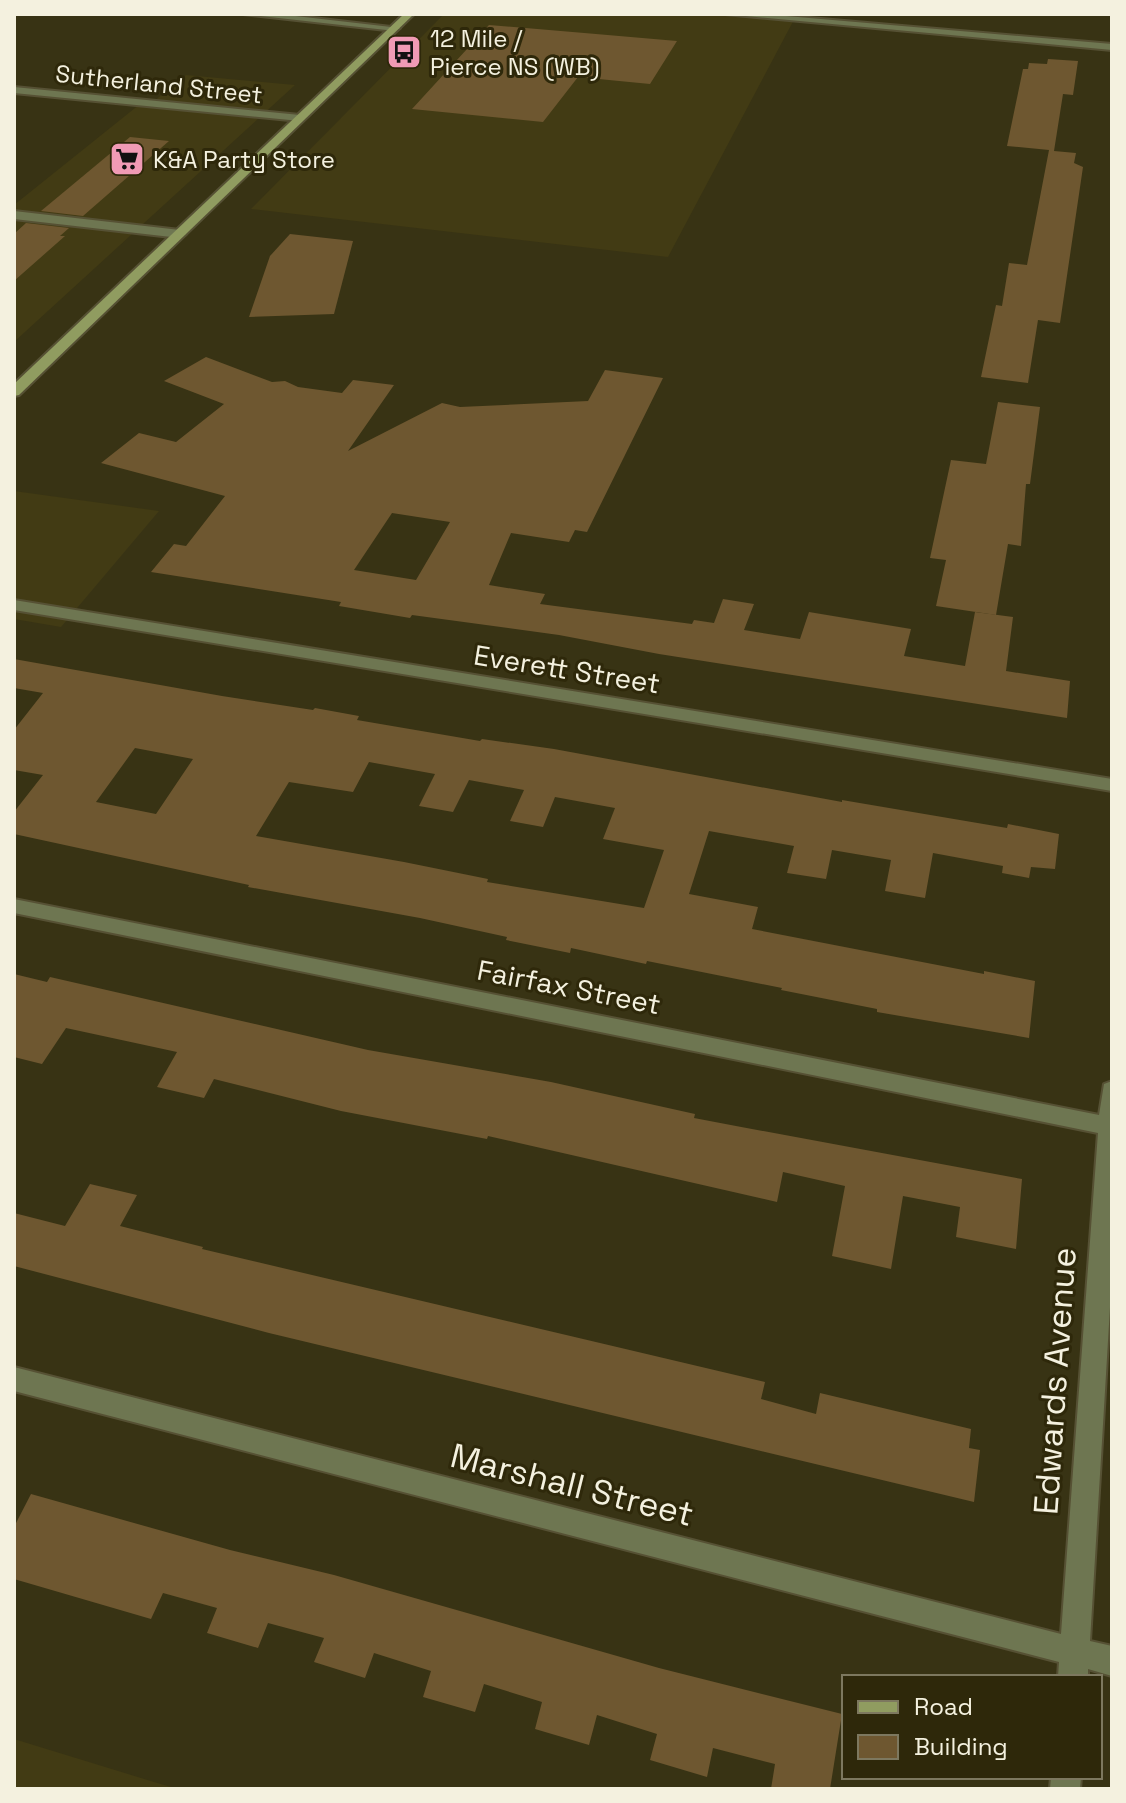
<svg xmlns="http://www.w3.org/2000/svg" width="1126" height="1803" font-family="'Space Grotesk',sans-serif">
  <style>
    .built { fill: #423b14 }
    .building { fill: #6e5730; fill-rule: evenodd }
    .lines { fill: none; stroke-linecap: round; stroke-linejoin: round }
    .street-casing { stroke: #565134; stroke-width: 4 }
    .secondary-casing { stroke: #565134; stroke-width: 4 }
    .street { fill: #6e7651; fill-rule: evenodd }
    .secondary { fill: #909c60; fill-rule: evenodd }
    .labels { text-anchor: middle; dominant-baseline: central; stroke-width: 6; stroke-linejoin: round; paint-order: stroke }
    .far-poi-label { font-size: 24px; fill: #f4f1df; stroke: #2e280a; text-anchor: start }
    .far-street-label { font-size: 24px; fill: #f4f1df; stroke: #2e280a }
    .street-label { font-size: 28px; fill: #f4f1df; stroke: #2e280a }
    .near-street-label { font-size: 34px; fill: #f4f1df; stroke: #2e280a }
  </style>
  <rect width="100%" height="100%" fill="#383314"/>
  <!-- built -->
  <g class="built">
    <path d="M444,14H797L668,257L251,209Z"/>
    <path d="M186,75L295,85L14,342V205L145,100L154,101Z"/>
    <path d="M14,491L159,511L61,627L14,619Z"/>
    <path d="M14,1739L154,1782L178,1789H14Z"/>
  </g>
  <!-- building -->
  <g class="building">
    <path d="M489,25L596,34L677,41L650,84L578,77L543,122L412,109Z"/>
    <path d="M1048,59L1078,61L1073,95L1063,94L1054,151L1076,153L1074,163L1083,167L1060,323L1038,320L1028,383L981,377L996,305L1002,306L1009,263L1027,265L1049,150L1007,146L1023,69H1028L1029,63L1047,64Z"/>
    <path d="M130,137L169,141L83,216L41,211Z"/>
    <path d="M26,223L69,228L60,236H65L14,281V234Z"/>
    <path d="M290,234L353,241L334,314L249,317L270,256Z"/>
    <path d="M206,357L272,382L285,381L298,387L342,393L353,380L394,385L348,451L442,403L460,407L588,401L605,370L663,378L587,532L575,530L569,542L511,533L489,585L545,594L540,604L692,624L694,620L714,623L723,599L754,604L744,630L800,639L809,612L911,629L904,656L965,666L975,612L1013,617L1006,671L1070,681L1067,718L659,654L559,635L412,615L410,618L339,606L341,602L151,572L174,544L186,546L225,496L101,463L139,433L176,442L224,404L164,381ZM392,513L450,522L416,580L354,570Z"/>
    <path d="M998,402L1040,407L1030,484H1026L1021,546L1008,544L996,615L936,606L946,560L930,558L951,460L986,464Z"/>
    <path d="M14,659L222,696L313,710L315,708L359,716L357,720L480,741L482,739L554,749L842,802V800L1007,828L1008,824L1059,834L1055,869L1031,867L1029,878L1002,873L1003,866L933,853L925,898L885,891L891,860L832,850L826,879L787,873L794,846L709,831L689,894L758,907L752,929L984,974V971L1035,981L1029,1038L877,1012V1009L781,990L782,988L647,961L646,964L571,948L570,953L506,940L507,937L420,918L248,887L249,885L14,834V812L43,775L14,770V730L43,693L14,688ZM135,748L193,759L156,814L96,802ZM369,762L435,774L419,806L453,812L469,780L524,790L510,821L543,827L555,797L615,808L603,839L664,850L644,908L487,882L488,879L404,862L256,836L289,782L353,792Z"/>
    <path d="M14,974L47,982L50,977L368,1050L551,1082L695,1114L694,1118L736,1126L1022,1179L1016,1249L956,1237L960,1207L903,1196L891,1269L832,1256L845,1186L783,1172L777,1202L488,1136L487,1139L341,1111L214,1079L204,1098L157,1087L177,1052L66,1028L42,1064L14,1057Z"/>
    <path d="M90,1184L137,1195L120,1226L203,1247L202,1249L765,1382L761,1399L816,1414L820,1393L971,1429L969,1448L980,1450L974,1502L269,1333L14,1266V1213L65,1226Z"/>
    <path d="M31,1494L230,1550L334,1575L659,1668L842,1714L830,1789H771L775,1764L713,1748L707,1777L650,1760L657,1734L597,1715L589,1745L535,1729L542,1702L484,1684L475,1712L423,1697L431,1671L374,1653L365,1678L314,1662L324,1638L268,1623L258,1648L207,1633L217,1608L163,1593L151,1619L14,1579V1527Z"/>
  </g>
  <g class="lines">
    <!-- street casing -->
    <g class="street-casing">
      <g id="street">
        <path d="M243,14H278L400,28L395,31Z"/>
        <path d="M725,14H763L1112,44V50Z"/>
        <path d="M14,87L300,115L305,118L300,121L14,93Z"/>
        <path d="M14,211L180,230L186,234L180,238L14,219Z"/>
        <path d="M14,600L1112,779V791L14,610Z"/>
        <path d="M14,899L1099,1115L1104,1084L1112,1081V1274L1090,1641L1112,1646V1676L1088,1669V1677H1058L1059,1662L14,1391V1367L1061,1634L1098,1133L14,913Z"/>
        <path d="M1051,1777H1081L1080,1789H1050Z"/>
      </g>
    </g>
    <!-- secondary casing -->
    <g class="secondary-casing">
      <path id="secondary" d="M404,14H414L19,395L14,396V384Z"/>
    </g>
    <!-- street -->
    <use href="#street" class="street"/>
    <!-- secondary -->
    <use href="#secondary" class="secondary"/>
  </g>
  <!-- icons -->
  <defs>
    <g id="bus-square" transform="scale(1.8)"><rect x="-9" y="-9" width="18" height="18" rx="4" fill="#f09ab5" stroke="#2e280a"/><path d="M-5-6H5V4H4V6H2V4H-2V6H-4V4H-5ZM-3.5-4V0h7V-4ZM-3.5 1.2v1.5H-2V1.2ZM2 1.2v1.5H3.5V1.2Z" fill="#111"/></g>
    <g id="supermarket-square" transform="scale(1.8)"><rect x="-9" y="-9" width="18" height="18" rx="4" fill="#f09ab5" stroke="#2e280a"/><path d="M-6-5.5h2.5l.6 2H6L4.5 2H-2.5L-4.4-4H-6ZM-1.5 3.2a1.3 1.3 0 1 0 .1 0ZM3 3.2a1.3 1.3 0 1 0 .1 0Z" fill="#111"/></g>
  </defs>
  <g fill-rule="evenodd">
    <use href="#bus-square" x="404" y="52"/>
    <use href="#supermarket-square" x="127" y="159"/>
  </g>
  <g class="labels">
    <!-- far-poi labels -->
    <g class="far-poi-label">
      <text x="430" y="38">12 Mile /<tspan x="430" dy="28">Pierce NS (WB)</tspan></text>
      <text x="153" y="159">K&amp;A Party Store</text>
    </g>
    <!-- far-street labels -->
    <g class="far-street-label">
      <text transform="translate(159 84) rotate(6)">Sutherland Street</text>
    </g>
    <!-- street labels -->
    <g class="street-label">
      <text transform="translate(567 669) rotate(9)">Everett Street</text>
      <text transform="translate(569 987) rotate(11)">Fairfax Street</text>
    </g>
    <!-- near-street labels -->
    <g class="near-street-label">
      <text transform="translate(1055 1381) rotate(-86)">Edwards Avenue</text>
      <text transform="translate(572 1485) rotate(14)">Marshall Street</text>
    </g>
  </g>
  <!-- border -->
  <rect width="1126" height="1803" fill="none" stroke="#f4f1df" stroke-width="32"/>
  <!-- legend -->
  <rect x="842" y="1675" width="260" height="104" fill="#2e280a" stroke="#7d785f" stroke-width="2"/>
  <rect x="858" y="1701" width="40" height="12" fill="#909c60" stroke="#7d785f" stroke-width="2"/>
  <text x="914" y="1715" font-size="24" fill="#f4f1df">Road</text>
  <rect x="858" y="1735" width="40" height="24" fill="#6e5730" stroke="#7d785f" stroke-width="2"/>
  <text x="914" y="1755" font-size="24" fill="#f4f1df">Building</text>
</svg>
